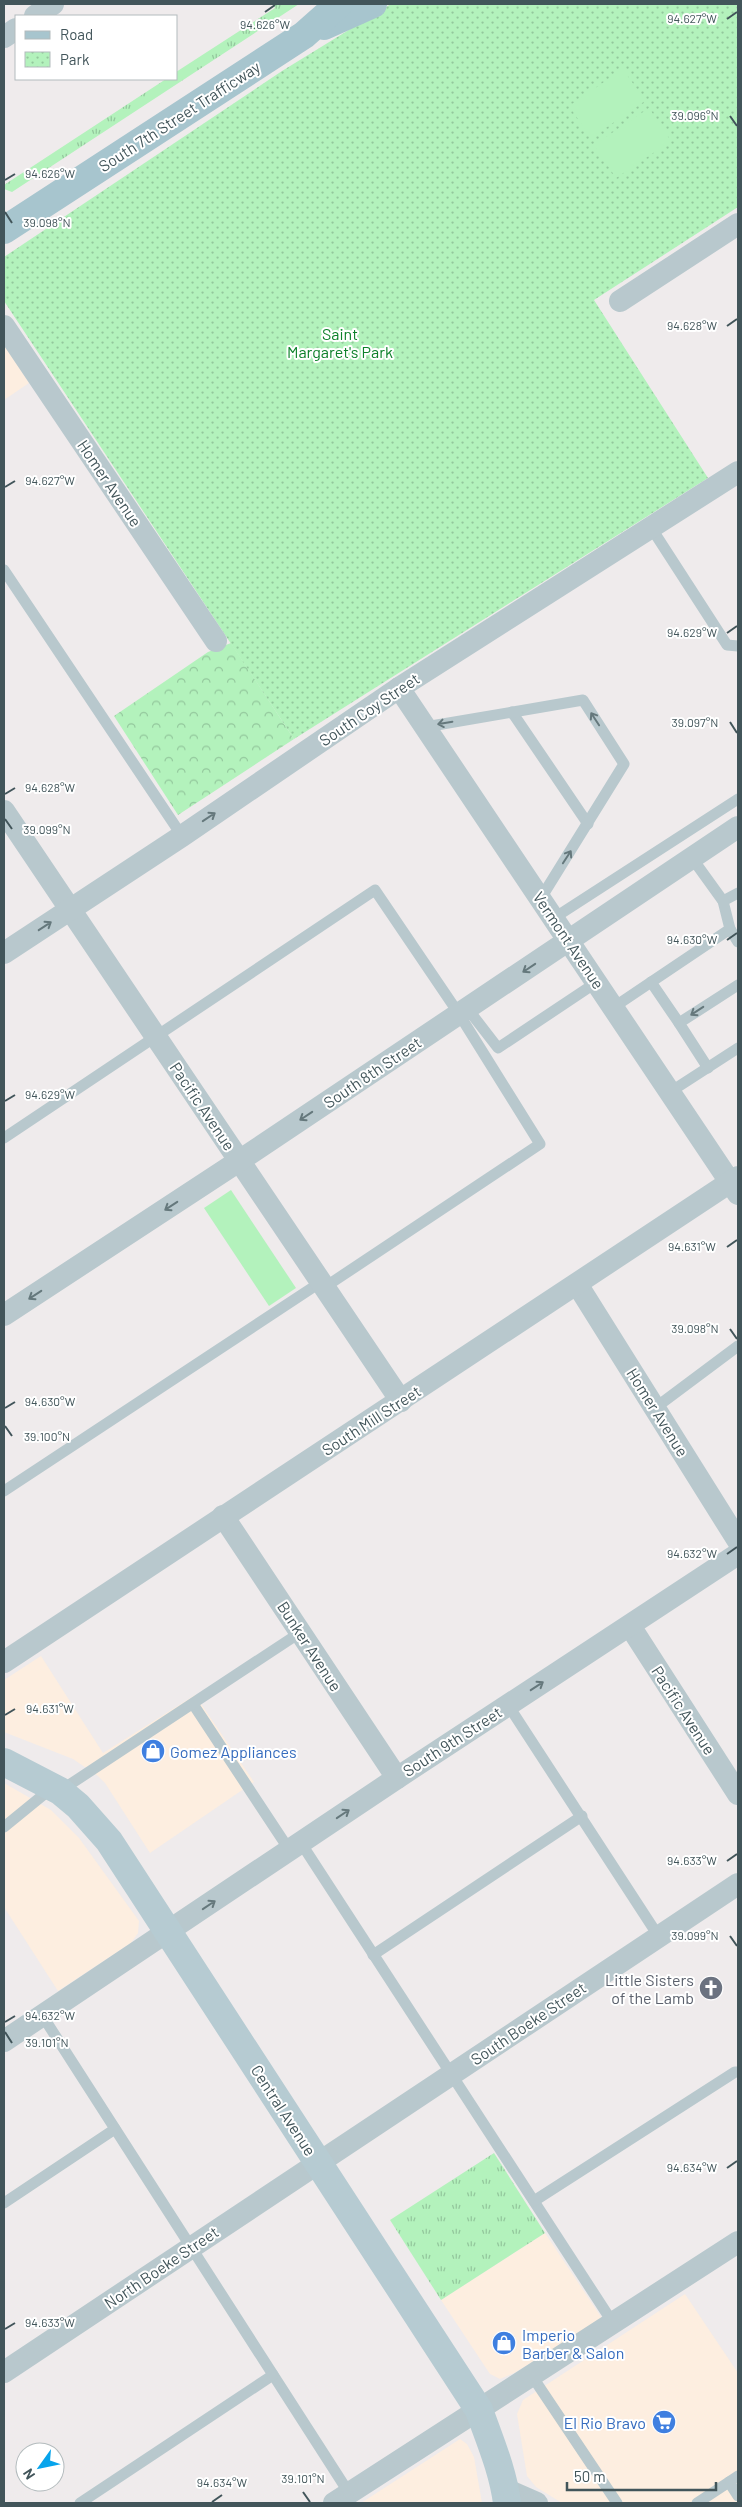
<svg xmlns="http://www.w3.org/2000/svg" width="742" height="2507" font-family="Barlow,sans-serif">
  <style>
    .commercial { fill: #fdeee0 }
    .grass { fill: url(#grass-tufts) }
    .forest { fill: url(#forest-crowns) }
    .park { fill: url(#park-dots) }
    .garden { fill: #b3f2bc }
    .lines { fill: none; stroke-linecap: round; stroke-linejoin: round }
    .lane { stroke: #b8c8cd; stroke-width: 11 }
    .street { stroke: #b8c8cd; stroke-width: 22 }
    .secondary { stroke: #b6cbd2; stroke-width: 28 }
    .primary { stroke: #a7c5ce; stroke-width: 28 }
    .oneway { stroke: #65787c }
    .ticks { fill: none; stroke: #42555a; stroke-width: 2 }
    .labels { text-anchor: middle; dominant-baseline: central; stroke-width: 4; stroke-linejoin: round; paint-order: stroke }
    .street-label { font-size: 16px; fill: #42555a; stroke: #fff }
    .park-label { font-size: 16px; fill: #0d812a; stroke: #fff }
    .shop-label { font-size: 16px; fill: #366cbe; stroke: #fff; text-anchor: start }
    .worship-label { font-size: 16px; fill: #5b616d; stroke: #fff; text-anchor: end }
    .ticks-label { font-size: 12px; text-anchor: middle; fill: #42555a; stroke: #fff; stroke-width: 4; stroke-linejoin: round; paint-order: stroke }
  </style>
  <defs>
    <pattern id="grass-tufts" width="24" height="20" patternUnits="userSpaceOnUse" patternTransform="scale(1.25)"><rect width="24" height="20" fill="#b3f2bc"/><path d="M3 7l-1-3M5 7V3M7 7l1-3M15 17l-1-3M17 17v-4M19 17l1-3" fill="none" stroke="#93c79c"/></pattern>
    <pattern id="forest-crowns" width="20" height="18" patternUnits="userSpaceOnUse" patternTransform="scale(1.25)"><rect width="20" height="18" fill="#b3f2bc"/><path d="M2 6a3 3 0 1 1 6 0M12 15a3 3 0 1 1 6 0" fill="none" stroke="#93c79c"/></pattern>
    <pattern id="park-dots" width="8" height="8" patternUnits="userSpaceOnUse" patternTransform="scale(1.25)"><rect width="8" height="8" fill="#b3f2bc"/><path d="M2 2h.1M6 6h.1" fill="none" stroke="#93c79c" stroke-width="1.8" stroke-linecap="round"/></pattern>
  </defs>
  <rect width="100%" height="100%" fill="#efebec"/>
  <!-- commercial -->
  <g class="commercial">
    <path d="M4,344L29,383L4,400Z"/>
    <path d="M41,1656L103,1753L195,1695L254,1782L150,1853L105,1783L98,1776L73,1759L4,1732V1680Z"/>
    <path d="M4,1783L51,1810L79,1838L139,1921L138,1933L131,1943L58,1991L4,1907Z"/>
    <path d="M545,2233L603,2320L514,2373L500,2379L490,2374L441,2300Z"/>
    <path d="M685,2294L738,2373V2503H562L536,2487L527,2476L517,2414L523,2400Z"/>
    <path d="M460,2439L467,2444L474,2457L482,2503H361Z"/>
  </g>
  <!-- grass -->
  <g class="grass">
    <path d="M273,4H299L12,192L4,189V185L166,79H176V72L275,8Z"/>
    <path d="M494,2153L545,2233L441,2300L390,2220Z"/>
  </g>
  <!-- forest -->
  <path class="forest" d="M231,643L294,739L178,815L114,716L208,652Z"/>
  <!-- park -->
  <path class="park" d="M391,4H738V207L594,300L708,478L294,739L4,301V257L282,71Z"/>
  <!-- garden -->
  <g class="garden">
    <path d="M623,69L645,101L591,138L569,106Z"/>
    <path d="M649,108L671,141L616,178L594,145Z"/>
    <path d="M231,1190L296,1288L269,1306L204,1208Z"/>
  </g>
  <g class="lines">
    <!-- lane -->
    <g class="lane">
      <path d="M652,529L727,645L738,646"/>
      <path d="M4,570L182,836"/>
      <path d="M512,712L588,824"/>
      <path d="M425,727L583,700L624,764L541,898"/>
      <path d="M723,901L738,893"/>
      <path d="M554,918L738,799"/>
      <path d="M730,929L738,942"/>
      <path d="M651,982L679,1023"/>
      <path d="M614,1007L730,929L723,901L692,858"/>
      <path d="M467,1008L498,1048L597,982"/>
      <path d="M708,1068L679,1023L738,985"/>
      <path d="M670,1092L738,1048"/>
      <path d="M4,1138L375,890L459,1014L540,1144L325,1287"/>
      <path d="M655,1408L738,1346"/>
      <path d="M4,1491L321,1282"/>
      <path d="M193,1704L290,1851"/>
      <path d="M508,1705L659,1937"/>
      <path d="M60,1791L301,1632"/>
      <path d="M4,1827L53,1787"/>
      <path d="M301,1843L613,2323"/>
      <path d="M373,1955L582,1816"/>
      <path d="M42,2015L349,2493"/>
      <path d="M534,2201L735,2072H738"/>
      <path d="M4,2203L115,2129"/>
      <path d="M532,2376L617,2503"/>
      <path d="M738,2476L729,2482L738,2496"/>
      <path d="M80,2503L273,2375"/>
      <path d="M697,2503L729,2482"/>
    </g>
    <!-- street -->
    <g class="street">
      <path d="M35,16L53,4"/>
      <path d="M4,37L16,29"/>
      <path d="M620,301L738,224"/>
      <path d="M4,326L216,641"/>
      <path d="M399,688L738,1194"/>
      <path d="M4,811L401,1401"/>
      <path d="M4,953L182,836L399,688L738,472"/>
      <path d="M577,1284L738,1541"/>
      <path d="M4,1315L239,1161L738,827"/>
      <path d="M223,1516L397,1778"/>
      <path d="M630,1626L738,1794"/>
      <path d="M4,1662L738,1177"/>
      <path d="M4,2041L397,1778L738,1554"/>
      <path d="M4,2372L738,1884"/>
      <path d="M505,2489L537,2503"/>
      <path d="M334,2503L738,2242"/>
    </g>
    <!-- secondary -->
    <path class="secondary" d="M4,1762L60,1791L78,1806L109,1841L479,2410C490,2441 503,2471 507,2503"/>
    <!-- primary -->
    <g class="primary">
      <path d="M324,26L373,4"/>
      <path d="M4,230L304,35L339,4"/>
    </g>
  </g>
  <!-- one-way arrows -->
  <defs><path id="oneway-shaft" d="M-6 0H5M1.5-3L5.5 0L1.5 3" fill="none" stroke-width="1.6" stroke-linecap="round" stroke-linejoin="round" transform="scale(1.25)"/></defs>
  <g class="oneway">
    <use href="#oneway-shaft" transform="translate(595 719) rotate(-123)"/>
    <use href="#oneway-shaft" transform="translate(445 723) rotate(170)"/>
    <use href="#oneway-shaft" transform="translate(209 817) rotate(-34)"/>
    <use href="#oneway-shaft" transform="translate(567 857) rotate(-57)"/>
    <use href="#oneway-shaft" transform="translate(45 926) rotate(-33)"/>
    <use href="#oneway-shaft" transform="translate(529 968) rotate(146)"/>
    <use href="#oneway-shaft" transform="translate(697 1011) rotate(147)"/>
    <use href="#oneway-shaft" transform="translate(306 1116) rotate(146)"/>
    <use href="#oneway-shaft" transform="translate(171 1206) rotate(147)"/>
    <use href="#oneway-shaft" transform="translate(35 1295) rotate(147)"/>
    <use href="#oneway-shaft" transform="translate(537 1686) rotate(-33)"/>
    <use href="#oneway-shaft" transform="translate(343 1814) rotate(-34)"/>
    <use href="#oneway-shaft" transform="translate(209 1905) rotate(-34)"/>
  </g>
  <!-- ticks -->
  <path class="ticks" d="M265,12L275,5M727,19L737,12M730,116L737,126M5,180L15,174M5,212L12,223M727,326L737,319M5,487L15,481M727,633L737,626M730,722L737,733M5,794L15,788M5,819L12,829M727,940L737,933M5,1101L15,1095M727,1247L737,1240M730,1329L737,1339M5,1408L15,1402M5,1426L12,1436M727,1554L737,1547M5,1715L15,1709M727,1861L737,1854M730,1936L737,1946M5,2022L15,2016M5,2032L12,2043M727,2168L737,2161M5,2329L15,2323M303,2492L310,2502M212,2502L222,2495"/>
  <!-- icons -->
  <defs>
    <g id="shop-disc" transform="scale(1.25)"><circle r="9.5" fill="#3f7fe0" stroke="#fff"/><path d="M-5-2.5h2.3a2.7 3.5 0 0 1 5.4 0H5L5.5 6h-11ZM-1.5-2.5h3a1.5 2.3 0 0 0-3 0Z" fill="#fff"/></g>
    <g id="church-disc" transform="scale(1.25)"><circle r="9.5" fill="#6b7280" stroke="#fff"/><path d="M-1.2-6h2.4v3.5h3.3v2.4h-3.3V6h-2.4V-.1h-3.3v-2.4h3.3Z" fill="#fff"/></g>
    <g id="supermarket-disc" transform="scale(1.25)"><circle r="9.5" fill="#3f7fe0" stroke="#fff"/><path d="M-6-5.5h2.5l.6 2H6L4.5 2H-2.5L-4.4-4H-6ZM-1.5 3.2a1.3 1.3 0 1 0 .1 0ZM3 3.2a1.3 1.3 0 1 0 .1 0Z" fill="#fff"/></g>
  </defs>
  <g fill-rule="evenodd">
    <use href="#shop-disc" x="153" y="1751"/>
    <use href="#church-disc" x="711" y="1988"/>
    <use href="#shop-disc" x="504" y="2343"/>
    <use href="#supermarket-disc" x="664" y="2422"/>
  </g>
  <g class="labels">
    <!-- street labels -->
    <g class="street-label">
      <text transform="translate(179 116) rotate(-33)">South 7th Street Trafficway</text>
      <text transform="translate(110 483) rotate(56)">Homer Avenue</text>
      <text transform="translate(369 709) rotate(-34)">South Coy Street</text>
      <text transform="translate(569 940) rotate(56)">Vermont Avenue</text>
      <text transform="translate(372 1072) rotate(-34)">South 8th Street</text>
      <text transform="translate(203 1106) rotate(56)">Pacific Avenue</text>
      <text transform="translate(658 1412) rotate(58)">Homer Avenue</text>
      <text transform="translate(371 1420) rotate(-33)">South Mill Street</text>
      <text transform="translate(310 1646) rotate(57)">Bunker Avenue</text>
      <text transform="translate(684 1710) rotate(57)">Pacific Avenue</text>
      <text transform="translate(452 1741) rotate(-33)">South 9th Street</text>
      <text transform="translate(528 2023) rotate(-34)">South Boeke Street</text>
      <text transform="translate(284 2110) rotate(57)">Central Avenue</text>
      <text transform="translate(161 2267) rotate(-34)">North Boeke Street</text>
    </g>
    <!-- park labels -->
    <g class="park-label">
      <text x="340" y="333">Saint<tspan x="340" dy="18">Margaret's Park</tspan></text>
    </g>
    <!-- shop labels -->
    <g class="shop-label">
      <text x="170" y="1751">Gomez Appliances</text>
      <text x="522" y="2334">Imperio<tspan x="522" dy="18">Barber &amp; Salon</tspan></text>
      <text x="646" y="2422" text-anchor="end">El Rio Bravo</text>
    </g>
    <!-- worship labels -->
    <g class="worship-label">
      <text x="694" y="1979">Little Sisters<tspan x="694" dy="18">of the Lamb</tspan></text>
    </g>
  </g>
  <g class="ticks-label">
    <text x="692" y="23">94.627°W</text>
    <text x="265" y="29">94.626°W</text>
    <text x="695" y="120">39.096°N</text>
    <text x="50" y="178">94.626°W</text>
    <text x="47" y="227">39.098°N</text>
    <text x="692" y="330">94.628°W</text>
    <text x="50" y="485">94.627°W</text>
    <text x="692" y="637">94.629°W</text>
    <text x="695" y="727">39.097°N</text>
    <text x="50" y="792">94.628°W</text>
    <text x="47" y="834">39.099°N</text>
    <text x="692" y="944">94.630°W</text>
    <text x="50" y="1099">94.629°W</text>
    <text x="692" y="1251">94.631°W</text>
    <text x="695" y="1333">39.098°N</text>
    <text x="50" y="1406">94.630°W</text>
    <text x="47" y="1441">39.100°N</text>
    <text x="692" y="1558">94.632°W</text>
    <text x="50" y="1713">94.631°W</text>
    <text x="692" y="1865">94.633°W</text>
    <text x="695" y="1940">39.099°N</text>
    <text x="50" y="2020">94.632°W</text>
    <text x="47" y="2047">39.101°N</text>
    <text x="692" y="2172">94.634°W</text>
    <text x="50" y="2327">94.633°W</text>
    <text x="303" y="2483">39.101°N</text>
    <text x="222" y="2487">94.634°W</text>
  </g>
  <!-- border -->
  <rect width="742" height="2507" fill="none" stroke="#42555a" stroke-width="10"/>
  <!-- legend -->
  <rect x="15" y="15" width="162" height="65" fill="#ffffff" stroke="#b3bbbd"/>
  <rect x="25" y="31" width="25" height="8" fill="#a7c5ce" stroke="#b3bbbd"/>
  <text x="60" y="40" font-size="15" fill="#42555a">Road</text>
  <rect x="25" y="52" width="25" height="15" fill="url(#park-dots)" stroke="#b3bbbd"/>
  <text x="60" y="65" font-size="15" fill="#42555a">Park</text>
  <!-- north arrow -->
  <g transform="translate(40 2467) rotate(237)"><circle r="24" fill="#ffffff" stroke="#b3bbbd"/>
  <path d="M0-4L9 19L0 12L-9 19Z" fill="#07a4ec"/>
  <text y="-8" font-size="14" font-weight="bold" text-anchor="middle" fill="#42555a">N</text>
  </g>
  <!-- scale -->
  <path d="M567 2482v8h149v-8" fill="none" stroke="#42555a" stroke-width="2.5"/>
  <text x="574" y="2482" font-size="15" fill="#42555a" stroke="#ffffff" stroke-width="4" paint-order="stroke">50 m</text>
</svg>
